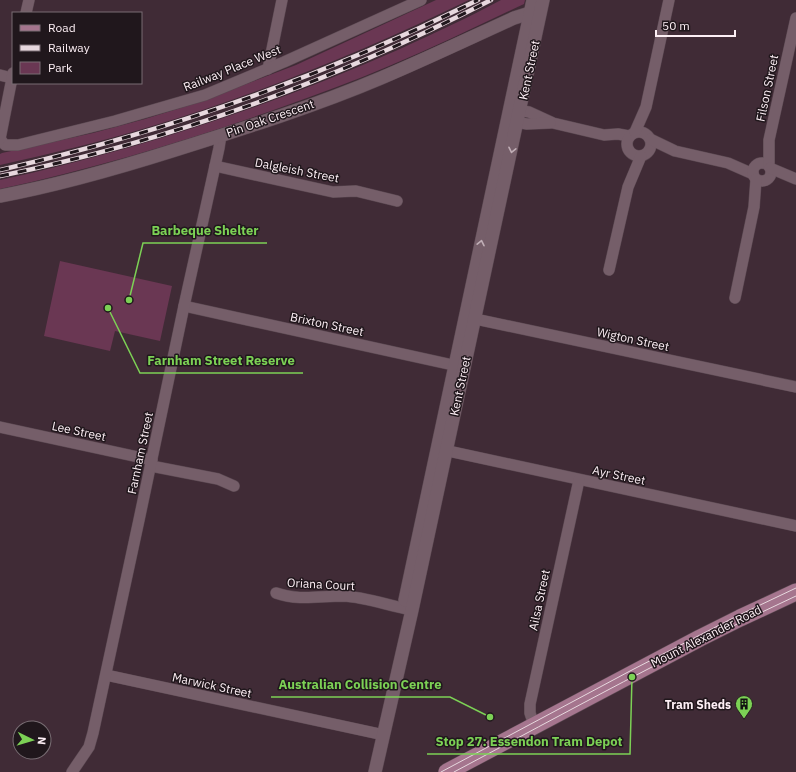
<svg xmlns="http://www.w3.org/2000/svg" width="796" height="772" font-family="'IBM Plex Sans',sans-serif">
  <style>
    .green { fill: #6a3753 }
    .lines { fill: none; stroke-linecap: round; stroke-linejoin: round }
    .minor-casing { stroke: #5a4851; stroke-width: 12 }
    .tertiary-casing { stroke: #5a4851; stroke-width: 14 }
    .primary-casing { stroke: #5a4851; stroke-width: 18 }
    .minor { stroke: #755e69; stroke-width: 11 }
    .tertiary { stroke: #755e69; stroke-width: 13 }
    .primary { stroke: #a5758e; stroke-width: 17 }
    .tram { stroke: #e7d8de; stroke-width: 1 }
    .rail-casing { stroke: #e7d8de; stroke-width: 4.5 }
    .rail { stroke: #20171c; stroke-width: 3; stroke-dasharray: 9; stroke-linecap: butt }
    .oneway { stroke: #c0aeb6 }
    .labels { text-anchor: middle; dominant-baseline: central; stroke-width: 3; stroke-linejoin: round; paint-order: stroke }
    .street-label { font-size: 12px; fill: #fdeff5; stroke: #20171c }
    .poi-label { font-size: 12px; font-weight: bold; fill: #fdeff5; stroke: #20171c; text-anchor: end }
    .leader { fill: none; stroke: #7cd155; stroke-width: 1.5 }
    .callout-dot { fill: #7cd155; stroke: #20171c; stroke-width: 1.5 }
    .callout-label { font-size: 13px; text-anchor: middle; font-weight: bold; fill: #7cd155; stroke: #20171c; stroke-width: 3; stroke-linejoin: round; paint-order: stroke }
  </style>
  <rect width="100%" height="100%" fill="#402b36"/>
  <!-- green -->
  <g class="green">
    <path d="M436,0H469C366,50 259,94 149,127C100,142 50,154 0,165V154L2,153L93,133L145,119L196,103L296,65Z"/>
    <path d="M501,0H525L524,4C479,25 435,47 389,66C354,81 318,94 282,107C190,140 96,168 0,189V180C137,150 271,106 400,49C434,33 468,18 501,0Z"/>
    <path d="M60,261L172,286L160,341L115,331L110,351L44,336Z"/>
  </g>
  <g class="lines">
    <!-- minor casing -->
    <g class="minor-casing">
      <g id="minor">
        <path d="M26,13L29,0"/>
        <path d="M268,69L282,0"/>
        <path d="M0,75L12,78"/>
        <path d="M512,109L529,112L553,123L604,135L618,134L629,136"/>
        <path d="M510,121L527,124L550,123"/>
        <circle cx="639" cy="144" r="12"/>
        <path d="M635,132L646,107L669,0"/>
        <path d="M0,139L5,145H18L115,121L205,95L284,62L421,0"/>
        <path d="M0,139L13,73"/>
        <path d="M650,139L675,151L728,163L753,174"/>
        <circle cx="762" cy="172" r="9"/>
        <path d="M215,166L333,192L356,191L397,201"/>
        <path d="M769,166V140L796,18"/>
        <path d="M770,168L796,179"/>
        <path d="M609,270L628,187L641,156"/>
        <path d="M735,298L754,207L756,179"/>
        <path d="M184,306L462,367"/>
        <path d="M466,317L796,387"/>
        <path d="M0,427L152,460"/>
        <path d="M439,449L796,526"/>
        <path d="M151,466L218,479L234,486"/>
        <path d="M276,593C298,601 320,596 343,596C366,597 389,606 412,610"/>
        <path d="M106,675L384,735"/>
        <path d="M534,725L530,713V704L579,480"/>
        <path d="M72,772L89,747L93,733L139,520L184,306L219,148L221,135"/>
      </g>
    </g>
    <!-- tertiary casing -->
    <g class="tertiary-casing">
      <g id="tertiary">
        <path d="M0,196C59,185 118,168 175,150C245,128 315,106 381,78C426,59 470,38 514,18L530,13"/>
        <path d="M405,600L533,0"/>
        <path d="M375,772L412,610L543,0"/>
      </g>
    </g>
    <!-- primary casing -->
    <g class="primary-casing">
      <path id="primary" d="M447,772L700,638L740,618L796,592"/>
    </g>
    <!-- minor -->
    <use href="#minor" class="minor"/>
    <!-- tertiary -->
    <use href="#tertiary" class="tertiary"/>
    <!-- primary -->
    <use href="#primary" class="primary"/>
    <!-- tram -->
    <g class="tram">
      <path d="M441,772L630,671L737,616L796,588"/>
      <path d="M454,772C567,712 679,650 796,596"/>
    </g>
    <!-- rail casing -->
    <g class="rail-casing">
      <g id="rail">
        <path d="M0,170C167,132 325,76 478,0"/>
        <path d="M0,176C171,141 337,79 491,0"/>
      </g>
    </g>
    <!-- rail -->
    <use href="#rail" class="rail"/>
  </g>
  <!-- one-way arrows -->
  <defs><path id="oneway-chevron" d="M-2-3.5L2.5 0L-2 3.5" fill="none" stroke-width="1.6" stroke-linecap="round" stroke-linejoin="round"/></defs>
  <g class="oneway">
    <use href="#oneway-chevron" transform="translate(512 150) rotate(102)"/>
    <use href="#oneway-chevron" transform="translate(481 243) rotate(-78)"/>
  </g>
  <!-- icons -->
  <defs>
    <g id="building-pin" transform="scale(0.9)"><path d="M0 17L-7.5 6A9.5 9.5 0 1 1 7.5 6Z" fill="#7cd155" stroke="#20171c"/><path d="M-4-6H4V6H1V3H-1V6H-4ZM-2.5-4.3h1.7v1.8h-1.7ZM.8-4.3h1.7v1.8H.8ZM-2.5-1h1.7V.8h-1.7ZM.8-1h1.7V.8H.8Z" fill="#111"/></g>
  </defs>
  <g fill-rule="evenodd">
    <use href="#building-pin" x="744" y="704"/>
  </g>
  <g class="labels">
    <!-- street labels -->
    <g class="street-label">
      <text transform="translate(232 68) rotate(-22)">Railway Place West</text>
      <text transform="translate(529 70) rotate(-78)">Kent Street</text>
      <text transform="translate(767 88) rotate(-78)">Filson Street</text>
      <text transform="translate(270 118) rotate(-19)">Pin Oak Crescent</text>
      <text transform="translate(297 170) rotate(11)">Dalgleish Street</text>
      <text transform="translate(327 324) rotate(12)">Brixton Street</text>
      <text transform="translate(633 339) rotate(12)">Wigton Street</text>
      <text transform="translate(460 386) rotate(-78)">Kent Street</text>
      <text transform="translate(79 431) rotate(12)">Lee Street</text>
      <text transform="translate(140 453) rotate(-78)">Farnham Street</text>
      <text transform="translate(619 475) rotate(12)">Ayr Street</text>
      <text transform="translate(321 584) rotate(3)">Oriana Court</text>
      <text transform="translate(539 600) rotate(-78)">Ailsa Street</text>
      <text transform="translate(706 636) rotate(-27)">Mount Alexander Road</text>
      <text transform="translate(212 685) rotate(12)">Marwick Street</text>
    </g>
    <!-- poi labels -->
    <g class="poi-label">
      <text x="731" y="704">Tram Sheds</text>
    </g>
  </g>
  <!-- callouts -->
  <path class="leader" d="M129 300L143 243H267M108 308L140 373H303M490 717L450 697H271M632 677L630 754H427"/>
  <g class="callout-dot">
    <circle cx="129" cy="300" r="4"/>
    <circle cx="108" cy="308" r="4"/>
    <circle cx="490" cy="717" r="4"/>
    <circle cx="632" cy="677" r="4"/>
  </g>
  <g class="callout-label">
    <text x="205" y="235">Barbeque Shelter</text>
    <text x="221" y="365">Farnham Street Reserve</text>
    <text x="360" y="689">Australian Collision Centre</text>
    <text x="529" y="746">Stop 27: Essendon Tram Depot</text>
  </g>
  <!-- legend -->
  <rect x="12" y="12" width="130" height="72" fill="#20171c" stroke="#786d73"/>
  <rect x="20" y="25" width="20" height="6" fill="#a5758e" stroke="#786d73"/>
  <text x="48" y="32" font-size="12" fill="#fdeff5">Road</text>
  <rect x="20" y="45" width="20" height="6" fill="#e7d8de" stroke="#786d73"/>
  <text x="48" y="52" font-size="12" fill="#fdeff5">Railway</text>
  <rect x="20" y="62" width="20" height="12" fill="#6a3753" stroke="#786d73"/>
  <text x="48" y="72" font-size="12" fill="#fdeff5">Park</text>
  <!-- north arrow -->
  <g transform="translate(32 740) rotate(95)"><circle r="19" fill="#20171c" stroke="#786d73"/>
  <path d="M0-3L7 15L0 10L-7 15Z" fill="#7cd155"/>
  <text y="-6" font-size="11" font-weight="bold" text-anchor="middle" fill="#fdeff5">N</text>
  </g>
  <!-- scale -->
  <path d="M656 30v6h79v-6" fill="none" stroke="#fdeff5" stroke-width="2"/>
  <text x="662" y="30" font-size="12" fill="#fdeff5" stroke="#20171c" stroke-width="3" paint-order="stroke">50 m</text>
</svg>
